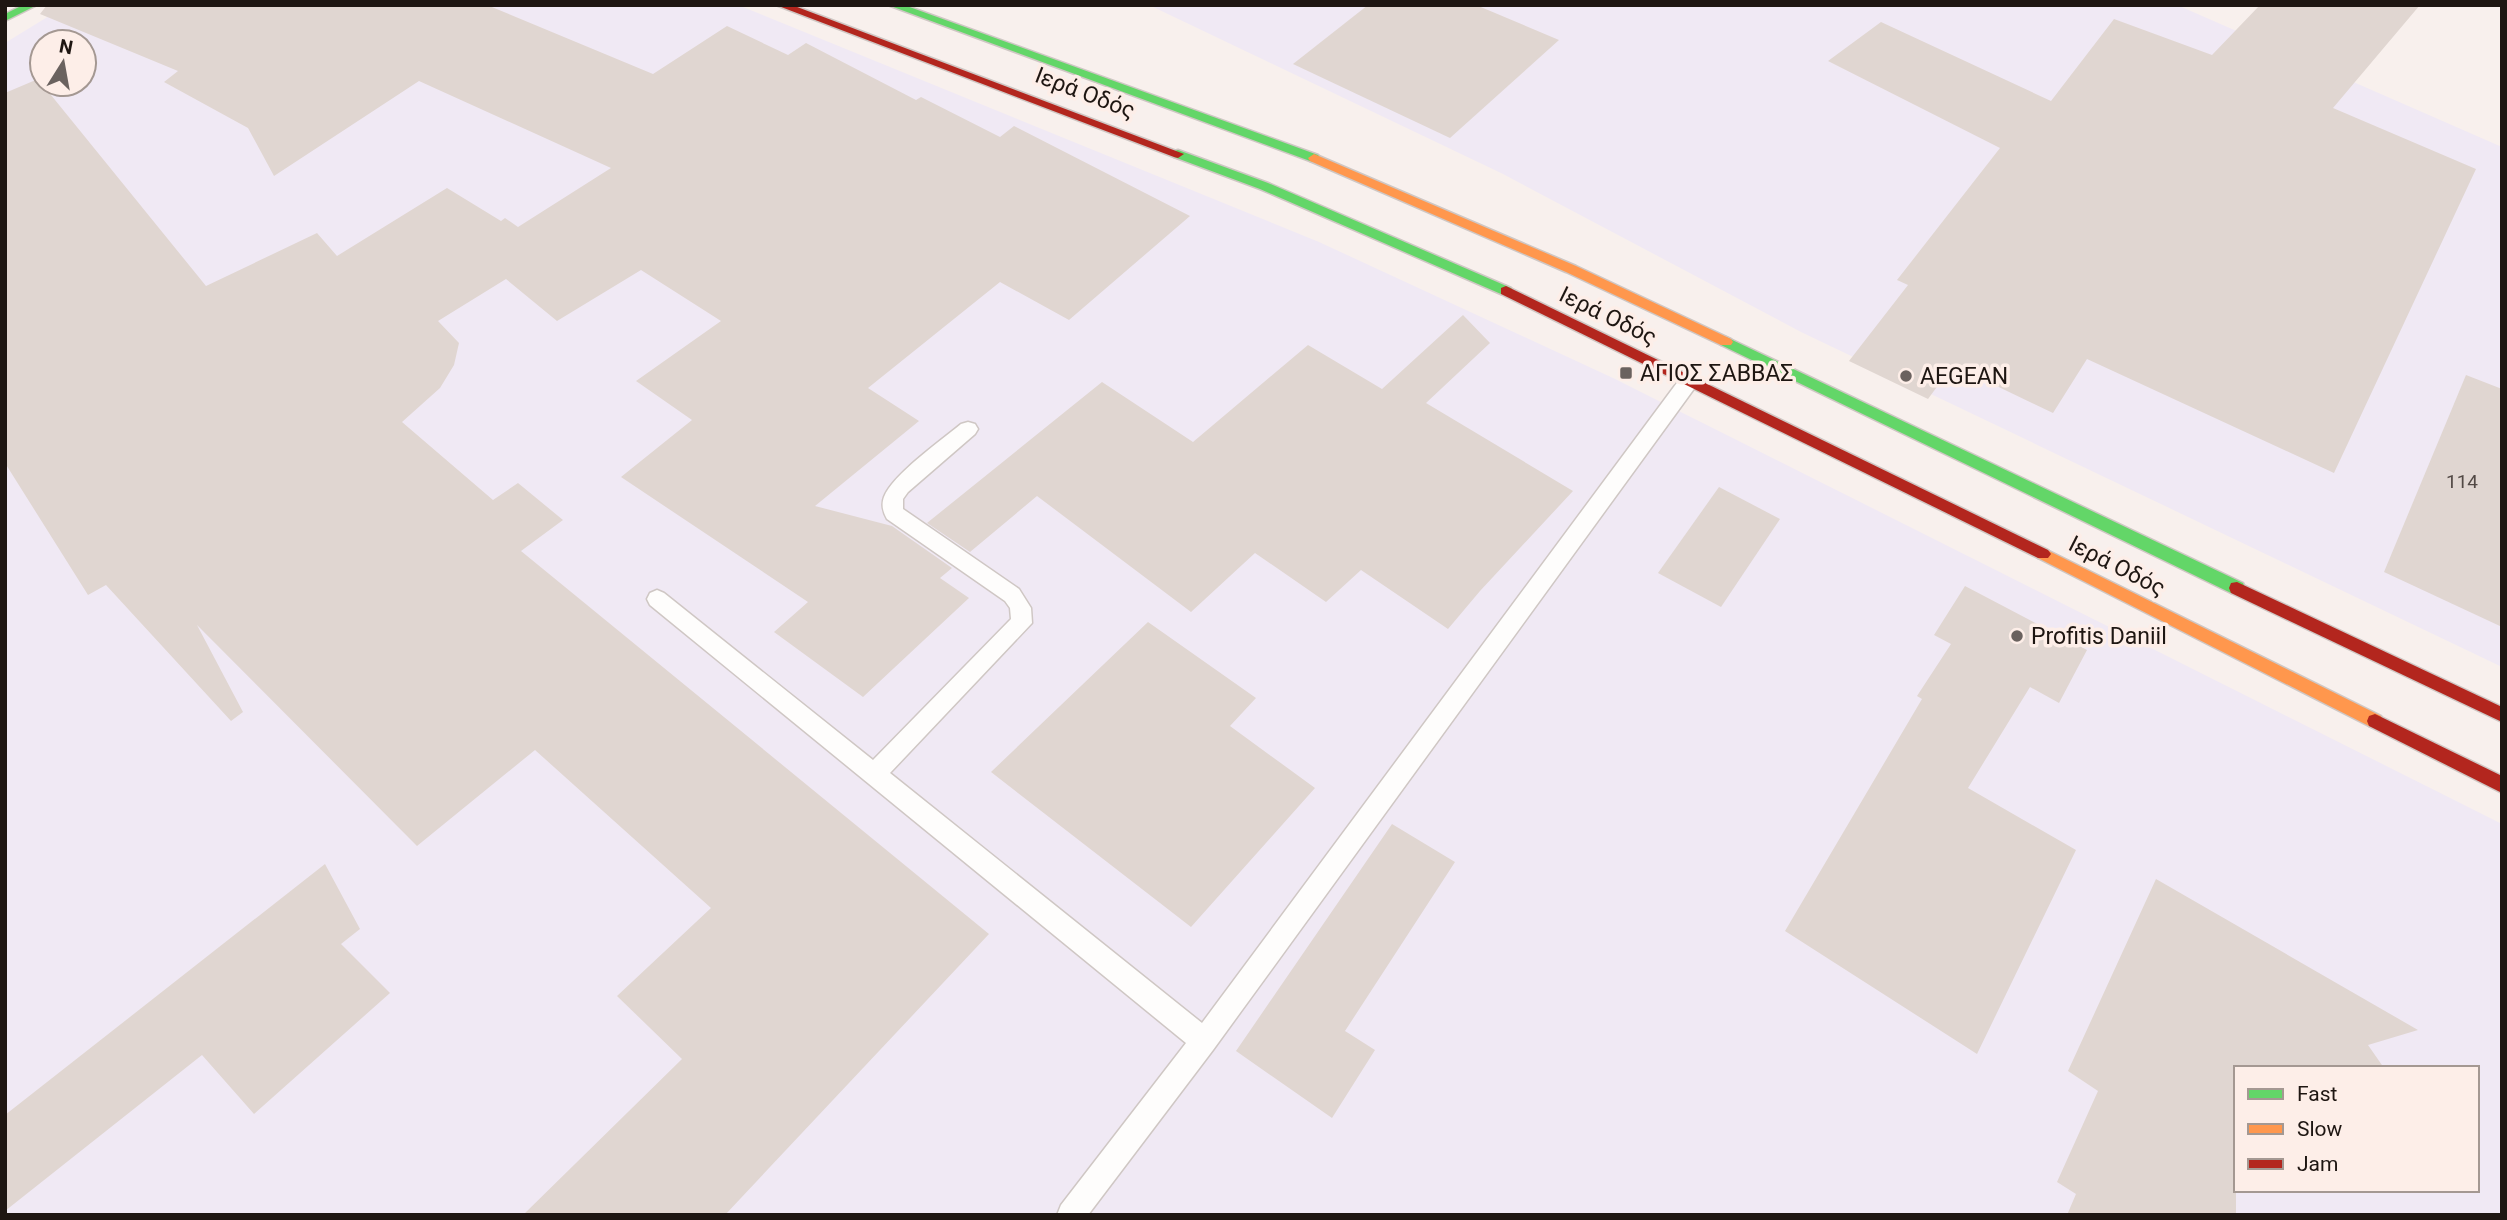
<svg xmlns="http://www.w3.org/2000/svg" width="2507" height="1220" font-family="Roboto,sans-serif">
  <style>
    .industrial { fill: #f0e9f4; fill-rule: evenodd }
    .building { fill: #e0d6d1 }
    .lines { fill: none; stroke-linecap: round; stroke-linejoin: round }
    .lane-casing { stroke: #cfc7c4; stroke-width: 3 }
    .fast-casing { stroke: #cfc7c4; stroke-width: 3 }
    .slow-casing { stroke: #cfc7c4; stroke-width: 3 }
    .jam-casing { stroke: #cfc7c4; stroke-width: 3 }
    .lane { fill: #fefdfc; fill-rule: evenodd }
    .fast { fill: #63d668; fill-rule: evenodd }
    .slow { fill: #ff974d; fill-rule: evenodd }
    .jam { fill: #b3261e; fill-rule: evenodd }
    .poi-dot { fill: #6a625f; stroke: #fdeee8; stroke-width: 2.5 }
    .labels { text-anchor: middle; dominant-baseline: central; stroke-width: 7; stroke-linejoin: round; paint-order: stroke }
    .number-label { font-size: 19px; fill: #524945 }
    .street-label { font-size: 23px; fill: #1e1612; stroke: #fdeee8 }
    .poi-label { font-size: 23px; fill: #1e1612; stroke: #fdeee8; text-anchor: start }
  </style>
  <rect width="100%" height="100%" fill="#f8f0ed"/>
  <!-- industrial -->
  <g class="industrial">
    <path d="M67,5H738L1319,242L1613,378L2502,824V1215H5V43ZM42,42H84V84H42ZM2236,1068H2477V1190H2236Z"/>
    <path d="M1149,5H2177L2502,147V667L1801,332L1503,174Z"/>
  </g>
  <!-- building -->
  <g class="building">
    <path d="M47,5H487L653,74L727,26L788,55L806,43L916,100L921,97L1000,137L1014,126L1190,216L1069,320L1000,282L868,388L919,421L815,506L892,526L952,568L940,578L969,598L863,697L774,632L808,602L621,477L692,420L636,381L721,321L641,270L557,321L506,279L438,321L459,343L454,365L440,388L402,422L493,500L518,483L563,520L521,551L989,934L725,1215H523L682,1059L617,996L711,908L535,750L417,846L197,625L243,712L231,721L106,585L88,595L5,463V93L38,79L206,286L317,233L337,256L447,188L501,221L505,218L518,227L611,168L419,81L274,176L248,128L164,82L178,71L40,14Z"/>
    <path d="M1368,5H1476L1559,40L1450,138L1293,64Z"/>
    <path d="M2260,5H2420L2333,108L2476,169L2334,473L2087,359L2053,413L1953,365L1928,399L1849,361L1908,285L1897,280L2000,148L1828,61L1881,22L2051,101L2114,19L2212,55Z"/>
    <path d="M1463,315L1490,343L1426,403L1573,491L1480,591L1448,629L1361,570L1326,602L1255,553L1191,612L1037,496L970,552L927,523L1102,382L1193,442L1308,345L1382,389Z"/>
    <path d="M2466,375L2502,389V627L2384,572Z"/>
    <path d="M1719,487L1780,519L1721,607L1658,573Z"/>
    <path d="M1965,586L2087,650L2059,703L2030,687L1968,788L2076,850L1977,1054L1785,931L1922,699L1917,696L1951,644L1934,635Z"/>
    <path d="M1148,622L1256,698L1230,726L1315,788L1191,927L991,772Z"/>
    <path d="M1392,824L1455,862L1345,1031L1375,1050L1332,1118L1236,1051Z"/>
    <path d="M325,864L360,929L341,944L390,993L254,1114L202,1055L5,1211V1115Z"/>
    <path d="M2156,879L2418,1030L2368,1045L2384,1068H2236V1215H2067L2076,1194L2057,1182L2098,1091L2068,1071Z"/>
  </g>
  <g class="lines">
    <!-- lane casing -->
    <g class="lane-casing">
      <path id="lane" d="M1689,374L1696,376L1698,381L1696,386L1213,1050L1088,1215H1057L1061,1205L1186,1043L650,605L647,599L650,593L657,590L664,593L873,760L1011,619L1010,608L1005,601L887,519C883,512 881,505 884,497C892,475 942,440 961,424L968,422L975,424L978,429L975,434L908,492L903,499V509L1019,589L1031,608L1032,623L890,773L1202,1023L1682,376Z"/>
    </g>
    <!-- fast casing -->
    <g class="fast-casing">
      <g id="fast">
        <path d="M23,5H37L5,21V14Z"/>
        <path d="M888,5H904L1318,155L1320,158L1314,162L1310,161Z"/>
        <path d="M1178,150L1268,183L1511,288L1513,291L1511,294H1501L1260,189L1174,157V151Z"/>
        <path d="M1726,337L2243,583L2245,588L2243,593H2231L1721,345L1719,342L1721,339Z"/>
      </g>
    </g>
    <!-- slow casing -->
    <g class="slow-casing">
      <g id="slow">
        <path d="M1314,154L1576,266L1731,339L1733,342L1731,345H1721L1566,272L1310,161L1308,158Z"/>
        <path d="M2043,548L2381,716L2383,721L2381,726L2375,728L2369,726L2038,558L2035,554L2038,550Z"/>
      </g>
    </g>
    <!-- jam casing -->
    <g class="jam-casing">
      <g id="jam">
        <path d="M776,5H792L1184,154L1178,158L1174,157Z"/>
        <path d="M1506,286L2048,550L2051,554L2048,558H2038L1501,294V288Z"/>
        <path d="M2237,582L2502,707V722L2231,593L2229,588L2231,583Z"/>
        <path d="M2375,714L2502,776V793L2369,726L2367,721L2369,716Z"/>
      </g>
    </g>
    <!-- lane -->
    <use href="#lane" class="lane"/>
    <!-- fast -->
    <use href="#fast" class="fast"/>
    <!-- slow -->
    <use href="#slow" class="slow"/>
    <!-- jam -->
    <use href="#jam" class="jam"/>
  </g>
  <!-- markers -->
  <g class="poi-dot">
    <rect x="1619" y="366" width="14" height="14" rx="3.5"/>
    <circle cx="1906" cy="376" r="7"/>
    <circle cx="2017" cy="636" r="7"/>
  </g>
  <g class="labels">
    <!-- number labels -->
    <g class="number-label">
      <text x="2462" y="481">114</text>
    </g>
    <!-- street labels -->
    <g class="street-label">
      <text transform="translate(1085 93) rotate(21)">Ιερά Οδός</text>
      <text transform="translate(1608 316) rotate(26)">Ιερά Οδός</text>
      <text transform="translate(2117 566) rotate(27)">Ιερά Οδός</text>
    </g>
    <!-- poi labels -->
    <g class="poi-label">
      <text x="1640" y="373">ΑΓΙΟΣ ΣΑΒΒΑΣ</text>
      <text x="1920" y="376">AEGEAN</text>
      <text x="2031" y="636">Profitis Daniil</text>
    </g>
  </g>
  <!-- border -->
  <rect width="2507" height="1220" fill="none" stroke="#1e1612" stroke-width="14"/>
  <!-- legend -->
  <rect x="2234" y="1066" width="245" height="126" fill="#fdeee8" stroke="#a49892" stroke-width="2"/>
  <rect x="2248" y="1089" width="35" height="10" fill="#63d668" stroke="#a49892" stroke-width="2"/>
  <text x="2297" y="1101" font-size="21" fill="#1e1612">Fast</text>
  <rect x="2248" y="1124" width="35" height="10" fill="#ff974d" stroke="#a49892" stroke-width="2"/>
  <text x="2297" y="1136" font-size="21" fill="#1e1612">Slow</text>
  <rect x="2248" y="1159" width="35" height="10" fill="#b3261e" stroke="#a49892" stroke-width="2"/>
  <text x="2297" y="1171" font-size="21" fill="#1e1612">Jam</text>
  <!-- north arrow -->
  <g transform="translate(63 63) rotate(11)"><circle r="33" fill="#fdeee8" stroke="#a49892" stroke-width="2"/>
  <path d="M0-5L12 26L0 18L-12 26Z" fill="#6a625f"/>
  <text y="-10" font-size="19" font-weight="bold" text-anchor="middle" fill="#1e1612">N</text>
  </g>
</svg>
